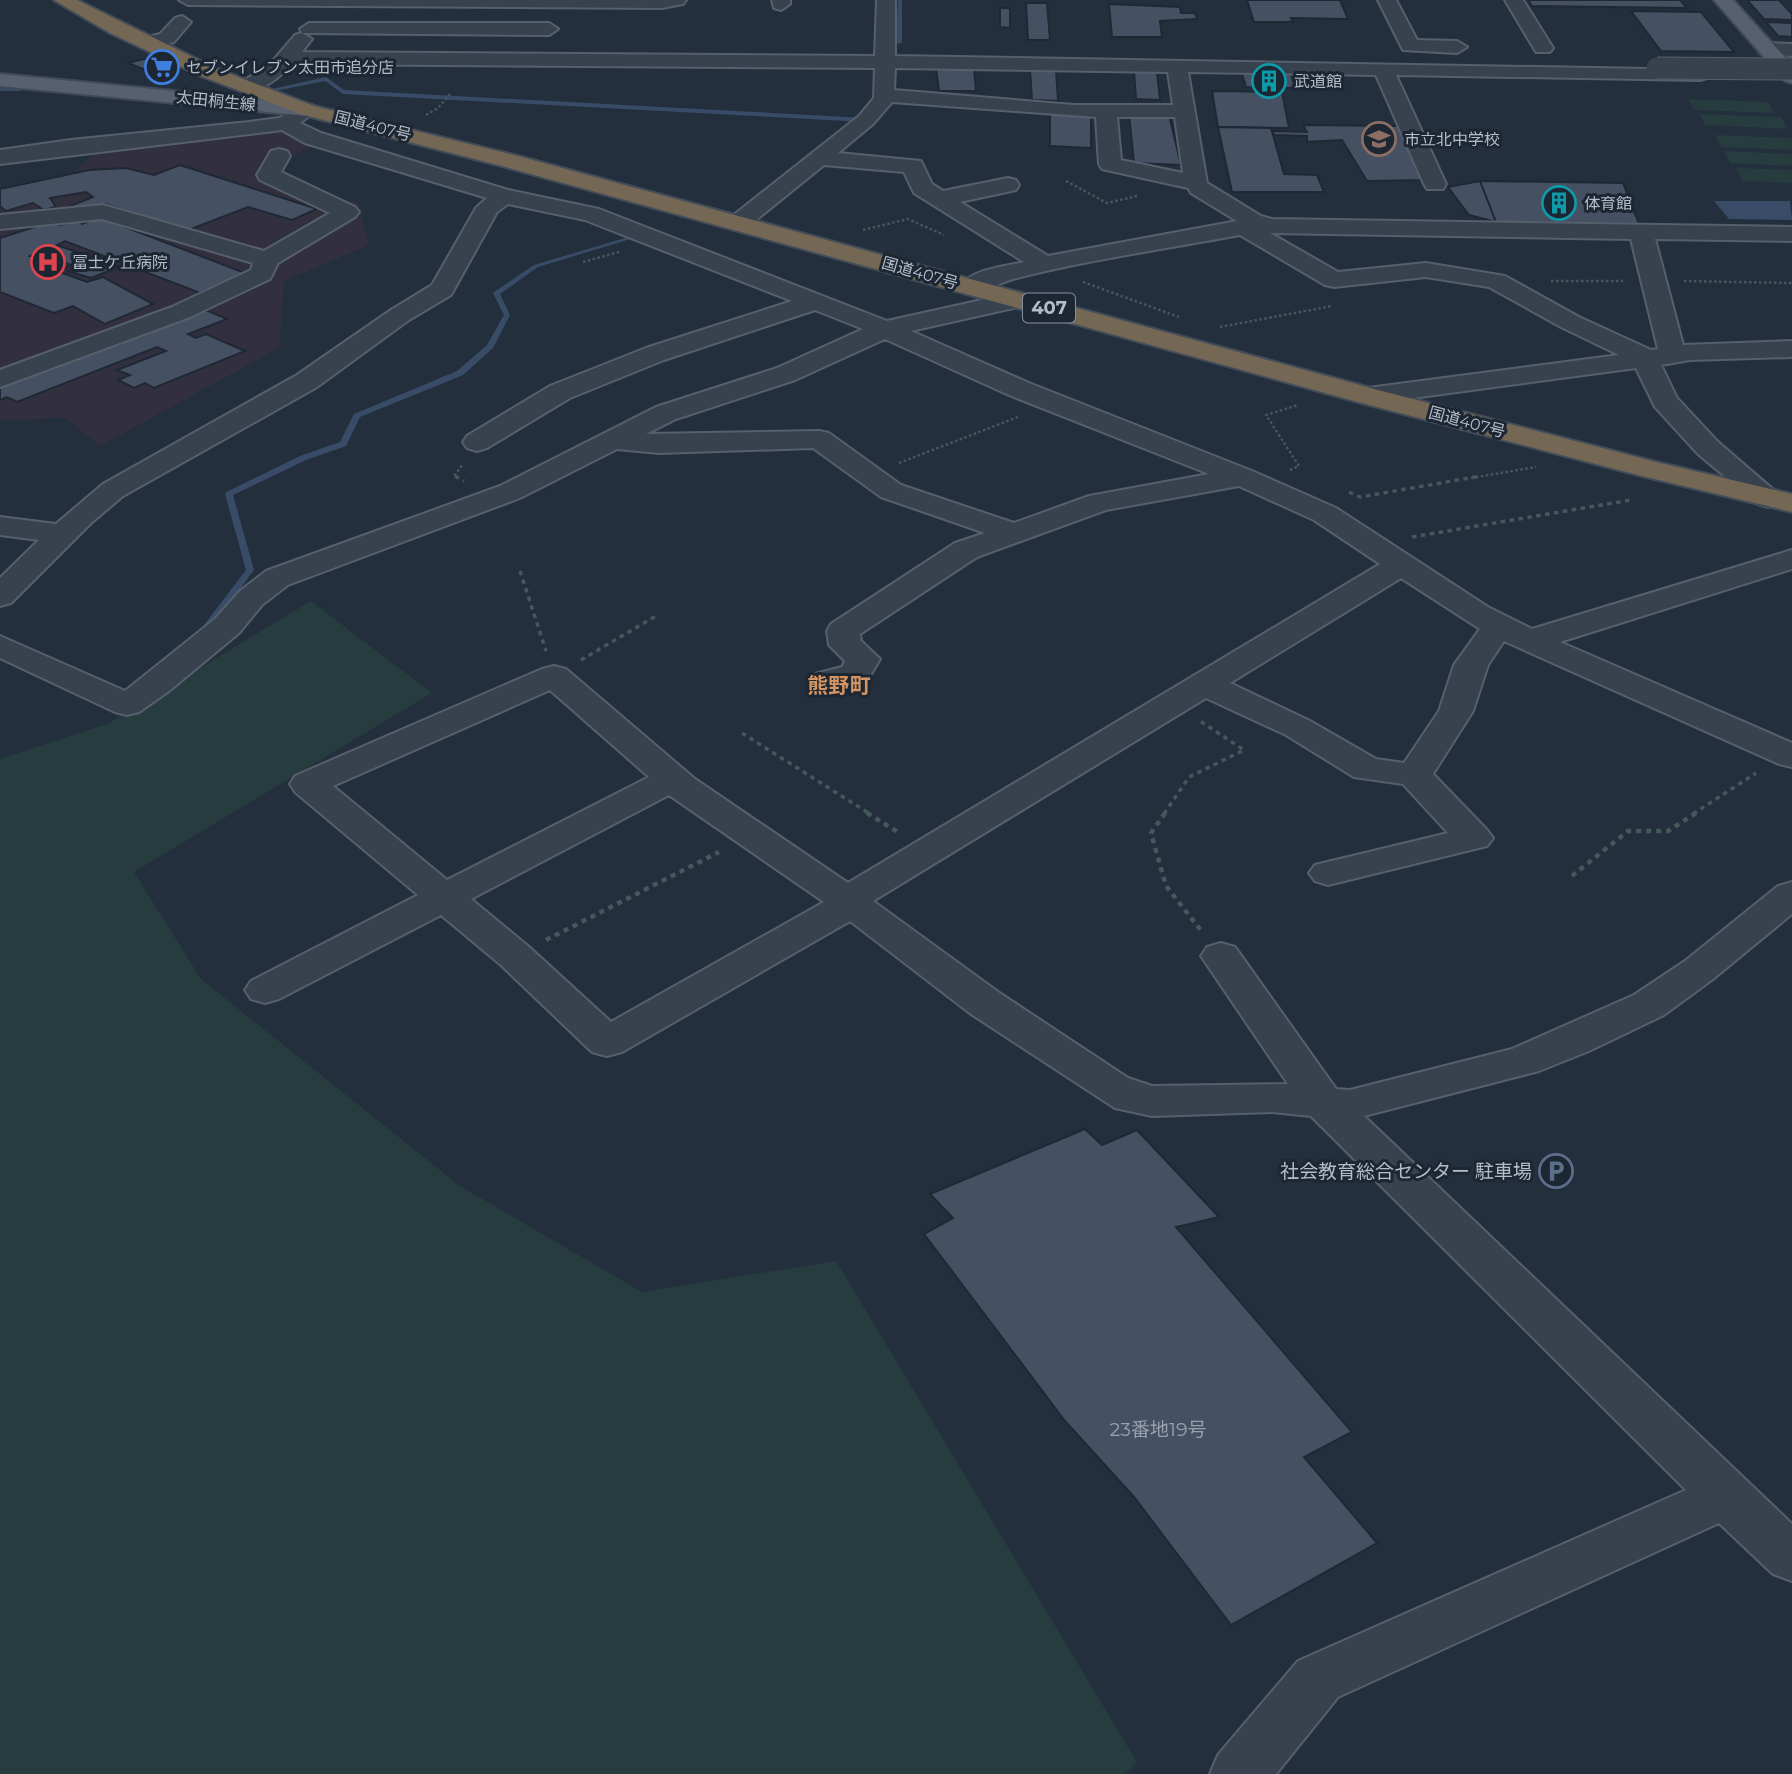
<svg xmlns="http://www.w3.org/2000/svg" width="1792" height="1774" font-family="Montserrat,'Noto Sans JP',sans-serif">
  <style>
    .medical { fill: #32303f }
    .green { fill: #263c3f }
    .water { fill: #394c67 }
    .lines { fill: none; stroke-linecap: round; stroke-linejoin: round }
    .stream { fill: #394c67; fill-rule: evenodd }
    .building { fill: #455162; stroke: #1f2835; stroke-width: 2 }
    .minor-casing { stroke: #565f6c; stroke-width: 4 }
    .major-casing { stroke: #414a57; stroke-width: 4 }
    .highway-casing { stroke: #434c59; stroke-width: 4 }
    .path-far2 { stroke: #44595c; stroke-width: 2.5; stroke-dasharray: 2.5 2.5; stroke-linecap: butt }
    .path-far1 { stroke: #44595c; stroke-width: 3.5; stroke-dasharray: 4.5 4.5; stroke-linecap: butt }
    .path { stroke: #44595c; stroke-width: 4.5; stroke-dasharray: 5 5; stroke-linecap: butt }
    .minor { fill: #38414e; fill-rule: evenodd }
    .major { fill: #56606e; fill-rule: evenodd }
    .highway { fill: #746855; fill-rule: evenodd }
    .minor-bridge-casing { stroke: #565f6c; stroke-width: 23; stroke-linecap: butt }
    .minor-bridge { stroke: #38414e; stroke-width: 21 }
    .labels { text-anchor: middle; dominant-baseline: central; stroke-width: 6; stroke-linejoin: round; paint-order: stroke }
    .far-poi-label { font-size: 16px; fill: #b4bcc9; stroke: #1d2633; text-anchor: start }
    .far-street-label { font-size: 16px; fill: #b4bcc9; stroke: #1d2633 }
    .shield { fill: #1d2633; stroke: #878f9c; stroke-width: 2 }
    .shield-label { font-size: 18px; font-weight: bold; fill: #b4bcc9 }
    .poi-label { font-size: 19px; fill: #b4bcc9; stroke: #1d2633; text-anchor: end }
    .near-number-label { font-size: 19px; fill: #98a1af }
    .neighbourhood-label { font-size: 21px; font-weight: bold; fill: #d59563; stroke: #1d2633 }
  </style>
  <rect width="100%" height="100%" fill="#242f3e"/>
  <!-- medical -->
  <path class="medical" d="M274,128L287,131L316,144L281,162L280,175L287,182L358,203L369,245L284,281L279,348L100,446L66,418L0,420V189L73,172L108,141Z"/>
  <!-- green -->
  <g class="green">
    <path d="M1688,99L1768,102L1774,113L1694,110Z"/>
    <path d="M1700,114L1781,117L1788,129L1705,125Z"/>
    <path d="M1715,135L1792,138V150L1721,147Z"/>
    <path d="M1724,151L1792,154V166L1730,163Z"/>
    <path d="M1736,168L1792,170V183L1742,181Z"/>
    <path d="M311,601L432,693L134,872L201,979L460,1186L642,1292L836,1261L1137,1762L1125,1774H0V759L107,724Z"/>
  </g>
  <!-- water -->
  <path class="water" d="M1714,201H1790L1792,220L1729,219Z"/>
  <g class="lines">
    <!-- stream -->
    <g class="stream">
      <path d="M898,0H902V42L899,44L896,42Z"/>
      <path d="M326,77L344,90L866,118L869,120L866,122L343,94L325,81L275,91L272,89Z"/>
      <path d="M0,87H20L23,89L20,91H0Z"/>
      <path d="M642,233L647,234L538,267L500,294L510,315L493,348L463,375L360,417L346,446L306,460L233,495L254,570L210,629H204V625L246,570L225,494L226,492L300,456L340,442L354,414L457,371L487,345L504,315L493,293L494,292L534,265Z"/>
    </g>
  </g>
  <!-- building -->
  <g class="building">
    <path d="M1247,0H1340L1348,19L1291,18L1293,22H1254Z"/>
    <path d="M1528,0H1680L1687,8L1532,6Z"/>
    <path d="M1747,0H1779L1792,14V20L1764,19Z"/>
    <path d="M1026,3H1047L1050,40H1028Z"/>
    <path d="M1109,4L1180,7L1181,13H1195L1197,19L1160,21L1162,37H1112Z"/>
    <path d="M1000,8H1010V28L1000,27Z"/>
    <path d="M1631,11L1701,12L1734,52L1661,51Z"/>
    <path d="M1766,22L1792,23V37L1778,36Z"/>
    <path d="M148,58L179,70L158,75L128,63Z"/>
    <path d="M936,68H974L976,91H939Z"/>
    <path d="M1030,70H1056L1058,101L1032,100Z"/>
    <path d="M1134,71L1157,72L1160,100L1136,99Z"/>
    <path d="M1242,74H1291L1295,88L1246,87Z"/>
    <path d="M1212,91L1282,92L1289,128L1218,127Z"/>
    <path d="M1050,110L1091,112V148L1050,146Z"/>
    <path d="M1129,114L1169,115L1181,165L1134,163Z"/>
    <path d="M1303,125L1399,126L1426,180L1367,181L1342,140L1307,142V136L1274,135L1272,131L1307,132Z"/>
    <path d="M1218,127L1271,128L1284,174L1317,175L1324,192H1232Z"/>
    <path d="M180,165L317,209L292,220L248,207L186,231L106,204L68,210L70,206L93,197L86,192L50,198L56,207L44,210L33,203L6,211L0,206V189L89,170L126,168L154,175Z"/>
    <path d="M1480,181L1623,183L1639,224L1496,222L1469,215L1448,187Z"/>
    <path d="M1480,181L1623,183L1639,224L1496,222Z"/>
    <path d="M99,217L245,273L200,293L65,241L57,245L119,267L91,278L68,271L76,267L40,252L30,256L68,267L57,271L87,282L103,277L153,304L105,324L73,306L54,313L0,292V238L50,222L60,225L80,220L82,224Z"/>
    <path d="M201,308L227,319L188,334L196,338L206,334L245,351L154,388L145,383L134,388L118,380L130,375L117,370L166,351L157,347L17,402L7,397L0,400V385Z"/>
    <path d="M1085,1129L1102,1145L1137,1130L1219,1217L1176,1227L1352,1432L1304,1457L1377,1543L1231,1625L1134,1497L1065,1421L924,1234L953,1218L930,1194Z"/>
  </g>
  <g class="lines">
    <!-- minor casing -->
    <g class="minor-casing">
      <g id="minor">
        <path d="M179,0H686L683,4L662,8L188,5Z"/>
        <path d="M772,0H790V4L781,10L774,8Z"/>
        <path d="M877,0H895V56L1707,70L1710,74L1707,78L1700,80L1396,75L1446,184L1443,189H1427L1424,184L1376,75L1188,72L1207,183L1261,216L1272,219L1792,227V241L1655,239L1683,345L1792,341V357L1690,360L1661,365L1677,398L1718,442L1783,498L1778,504L1768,507L1758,504L1698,454L1655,407L1636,368L1368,404L1358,402L1354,396L1358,390L1368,388L1619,355L1561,327L1489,287L1426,277L1334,287L1325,285L1240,235C1164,249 1087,260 1013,279C996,284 979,296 962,292L959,287C971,269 1004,267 1024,262L914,193L904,172L824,165L746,228H730L726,223L730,218L859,116L874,98L875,68L292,64C279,78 260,95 239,90L236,86L271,63L295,35L302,33L312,39L302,52L875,56ZM895,68L1168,72L1173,105H1074L894,90ZM892,102L1096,117L1099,164L1102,169L1188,188L1191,193L1237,221L1048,256L960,202L1016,190L1019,185L1016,180L1008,178L943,191L932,184L921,161L838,153L873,124ZM1117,117H1175L1183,173L1121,160ZM1270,233L1631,239L1658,349L1651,350L1579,317L1505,276L1426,263L1338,272Z"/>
        <path d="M1378,0H1396L1417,40L1457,41L1467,47L1457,53L1403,50Z"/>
        <path d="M1505,0H1523L1553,48L1550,52H1536Z"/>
        <path d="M182,16L191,22L174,42L146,49L136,43L139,39L160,34L175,18Z"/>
        <path d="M309,23H549L558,29L549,35L302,33L300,29Z"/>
        <path d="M1767,43L1792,44V56L1760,53L1757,49L1760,45Z"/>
        <path d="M307,104L314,106L317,110L300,123L321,133L508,190L599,209L887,321L1018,292L1027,295L1031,300L1027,305L911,331L1029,383L1252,471L1336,508L1488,607L1532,629L1792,550V569L1560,642L1792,743V767L1779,764L1504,641L1488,665L1473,711L1433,774L1487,830L1493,838L1487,846L1328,885L1315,881L1309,873L1315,865L1448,833L1403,784L1354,777L1286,735L1206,698L873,901L1001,994L1128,1078L1152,1086L1288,1084L1201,956L1207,947L1221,943L1235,947L1336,1089L1350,1090L1512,1049L1634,995L1685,961L1778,886L1792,882V914L1713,979L1664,1015L1589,1051L1539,1071L1364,1116L1792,1524V1581L1773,1574L1719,1523L1338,1697L1276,1774H1210L1218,1755L1298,1661L1686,1490L1311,1116L1272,1112L1152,1116L1115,1108L971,1014L850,921L622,1052L607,1056L592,1052L501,965L441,915L279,999L265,1003L251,999L245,990L251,981L418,895L295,792L290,784L295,776L542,669L554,666L566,669L695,779L848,883L1380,564L1314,520L1239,486L1106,510L977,557L860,634L861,641L880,659L867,681L827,691L815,688L810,681L815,674L842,667L845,661L829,645L827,631L831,624L955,543L985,533L881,497L813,448L659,453L617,449L520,498L288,585L262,605L239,633L169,691L139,712L127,715L115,712L0,658V636L125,691L215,619L240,591L266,571L500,486L656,407L777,368L863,329L815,310L664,360L570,398L487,448L477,451L467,448L463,442L467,436L550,386L646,348L792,301L585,220L508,204L497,212L451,295L409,320L317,387L123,496L91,523L11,603L0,606V578L39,540L0,535V517L56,524L103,484L297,375L391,310L432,285L476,208L487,198L305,143L282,130L0,164V150L71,140L249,122L279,118ZM885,339L1009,395L1209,474L1089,496L1014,523L901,485L829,433L819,431L646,434L676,419L795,380ZM1401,578L1480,629L1454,665L1439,711L1404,763L1376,759L1310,721L1230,683ZM550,690L649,777L447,880L333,786ZM669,795L824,902L611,1022L529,947L471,899Z"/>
        <path d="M279,149L287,151L290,156L281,172L355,207L359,212L355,217L278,263L270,279L190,317L0,387V370L172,307L251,270L253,263L102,219L0,229V215L103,205L264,251L330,213L260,180L257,175L271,151Z"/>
      </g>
    </g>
    <!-- major casing -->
    <g class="major-casing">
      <g id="major">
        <path d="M1714,0H1733L1792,65V83L1785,81Z"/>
        <path d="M0,74L307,104L314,106L317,110L314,114L307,116L0,86Z"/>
      </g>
    </g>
    <!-- highway casing -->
    <g class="highway-casing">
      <path id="highway" d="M54,0H77L215,68L314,106L518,156L1378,390L1656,462L1792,494V512L1642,476L1358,402L502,166L300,114L201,76L110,33Z"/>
    </g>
    <!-- path-far2 -->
    <g class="path-far2">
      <path d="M426,115L438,108L450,94"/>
      <path d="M1066,181L1107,203L1137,196"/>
      <path d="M863,230L908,219L944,235"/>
      <path d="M583,262L619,252"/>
      <path d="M1551,281H1623"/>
      <path d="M1684,281L1792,283"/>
      <path d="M1083,282L1179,317"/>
      <path d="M1220,327L1332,306"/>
      <path d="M899,463L1018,417"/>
      <path d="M1290,470L1299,466L1266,415L1298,405"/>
      <path d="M458,478L454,476L463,464"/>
      <path d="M1471,478L1536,467"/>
    </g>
    <!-- path-far1 -->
    <g class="path-far1">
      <path d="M455,476L464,481"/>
      <path d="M1349,492L1360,497L1481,476"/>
      <path d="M1412,537L1631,500"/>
      <path d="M520,571L546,651"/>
      <path d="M581,660L656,616"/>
      <path d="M742,733L870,814"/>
      <path d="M1164,814L1189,777L1244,750L1200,721"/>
      <path d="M1693,814L1756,773"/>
    </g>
    <!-- path -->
    <g class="path">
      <path d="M867,813L901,834"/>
      <path d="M1165,813L1151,833L1166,886L1203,933"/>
      <path d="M1572,876L1628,831H1668L1696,813"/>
      <path d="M546,940L719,852"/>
    </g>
    <!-- minor -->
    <use href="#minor" class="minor"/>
    <!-- major -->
    <use href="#major" class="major"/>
    <!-- highway -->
    <use href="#highway" class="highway"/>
    <!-- minor-bridge casing -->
    <g class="minor-bridge-casing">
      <path id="minor-bridge" d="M1657,68L1792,69"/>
    </g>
    <!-- minor-bridge -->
    <use href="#minor-bridge" class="minor-bridge"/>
  </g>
  <!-- icons -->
  <defs>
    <g id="supermarket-ring" transform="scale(1.75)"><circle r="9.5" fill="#1d2633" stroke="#3f7fe0" stroke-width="1.5"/><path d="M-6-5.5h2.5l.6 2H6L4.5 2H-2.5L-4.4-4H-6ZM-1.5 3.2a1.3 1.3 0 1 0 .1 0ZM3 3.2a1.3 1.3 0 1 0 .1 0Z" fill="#3f7fe0"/></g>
    <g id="building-ring" transform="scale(1.75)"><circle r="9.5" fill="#1d2633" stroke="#0f9aa8" stroke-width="1.5"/><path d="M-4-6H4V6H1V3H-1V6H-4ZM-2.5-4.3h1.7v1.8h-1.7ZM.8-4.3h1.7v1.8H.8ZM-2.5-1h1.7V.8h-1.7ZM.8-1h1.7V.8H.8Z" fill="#0f9aa8"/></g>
    <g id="school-ring" transform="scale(1.75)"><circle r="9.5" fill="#1d2633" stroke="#8d6e63" stroke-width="1.5"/><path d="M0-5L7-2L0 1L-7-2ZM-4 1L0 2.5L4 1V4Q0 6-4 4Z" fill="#8d6e63"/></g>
    <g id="hospital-ring" transform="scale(1.75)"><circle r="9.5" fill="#1d2633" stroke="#e0444e" stroke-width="1.5"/><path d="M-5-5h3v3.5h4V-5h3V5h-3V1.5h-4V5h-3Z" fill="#e0444e"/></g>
    <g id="parking-ring" transform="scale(1.75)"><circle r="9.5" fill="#1d2633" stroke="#5c6f8a" stroke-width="1.5"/><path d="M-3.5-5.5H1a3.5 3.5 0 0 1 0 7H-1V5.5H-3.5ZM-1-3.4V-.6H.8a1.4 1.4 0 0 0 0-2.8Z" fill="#5c6f8a"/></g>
  </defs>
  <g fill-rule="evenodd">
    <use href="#supermarket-ring" x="162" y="67"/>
    <use href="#building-ring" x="1269" y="81"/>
    <use href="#school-ring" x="1379" y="139"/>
    <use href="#building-ring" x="1559" y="203"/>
    <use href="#hospital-ring" x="48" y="262"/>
    <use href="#parking-ring" x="1556" y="1171"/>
  </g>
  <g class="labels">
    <!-- far-poi labels -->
    <g class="far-poi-label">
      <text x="186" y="67">セブンイレブン太田市追分店</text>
      <text x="1294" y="81">武道館</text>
      <text x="1404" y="139">市立北中学校</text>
      <text x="1584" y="203">体育館</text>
      <text x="72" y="262">冨士ケ丘病院</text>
    </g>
    <!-- far-street labels -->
    <g class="far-street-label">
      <text transform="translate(216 101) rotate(6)">太田桐生線</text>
      <text transform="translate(373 126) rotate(14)">国道407号</text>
      <text transform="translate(920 273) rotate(16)">国道407号</text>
      <text transform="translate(1467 422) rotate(15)">国道407号</text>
    </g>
    <!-- shield labels -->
    <rect class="shield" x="1023" y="293.5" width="52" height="29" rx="5"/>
    <g class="shield-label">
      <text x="1049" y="308">407</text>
    </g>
    <!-- poi labels -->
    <g class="poi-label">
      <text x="1532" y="1171">社会教育総合センター 駐車場</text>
    </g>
    <!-- near-number labels -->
    <g class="near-number-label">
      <text x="1158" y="1429">23番地19号</text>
    </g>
    <!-- neighbourhood labels -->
    <g class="neighbourhood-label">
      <text x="839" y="685">熊野町</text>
    </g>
  </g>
</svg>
